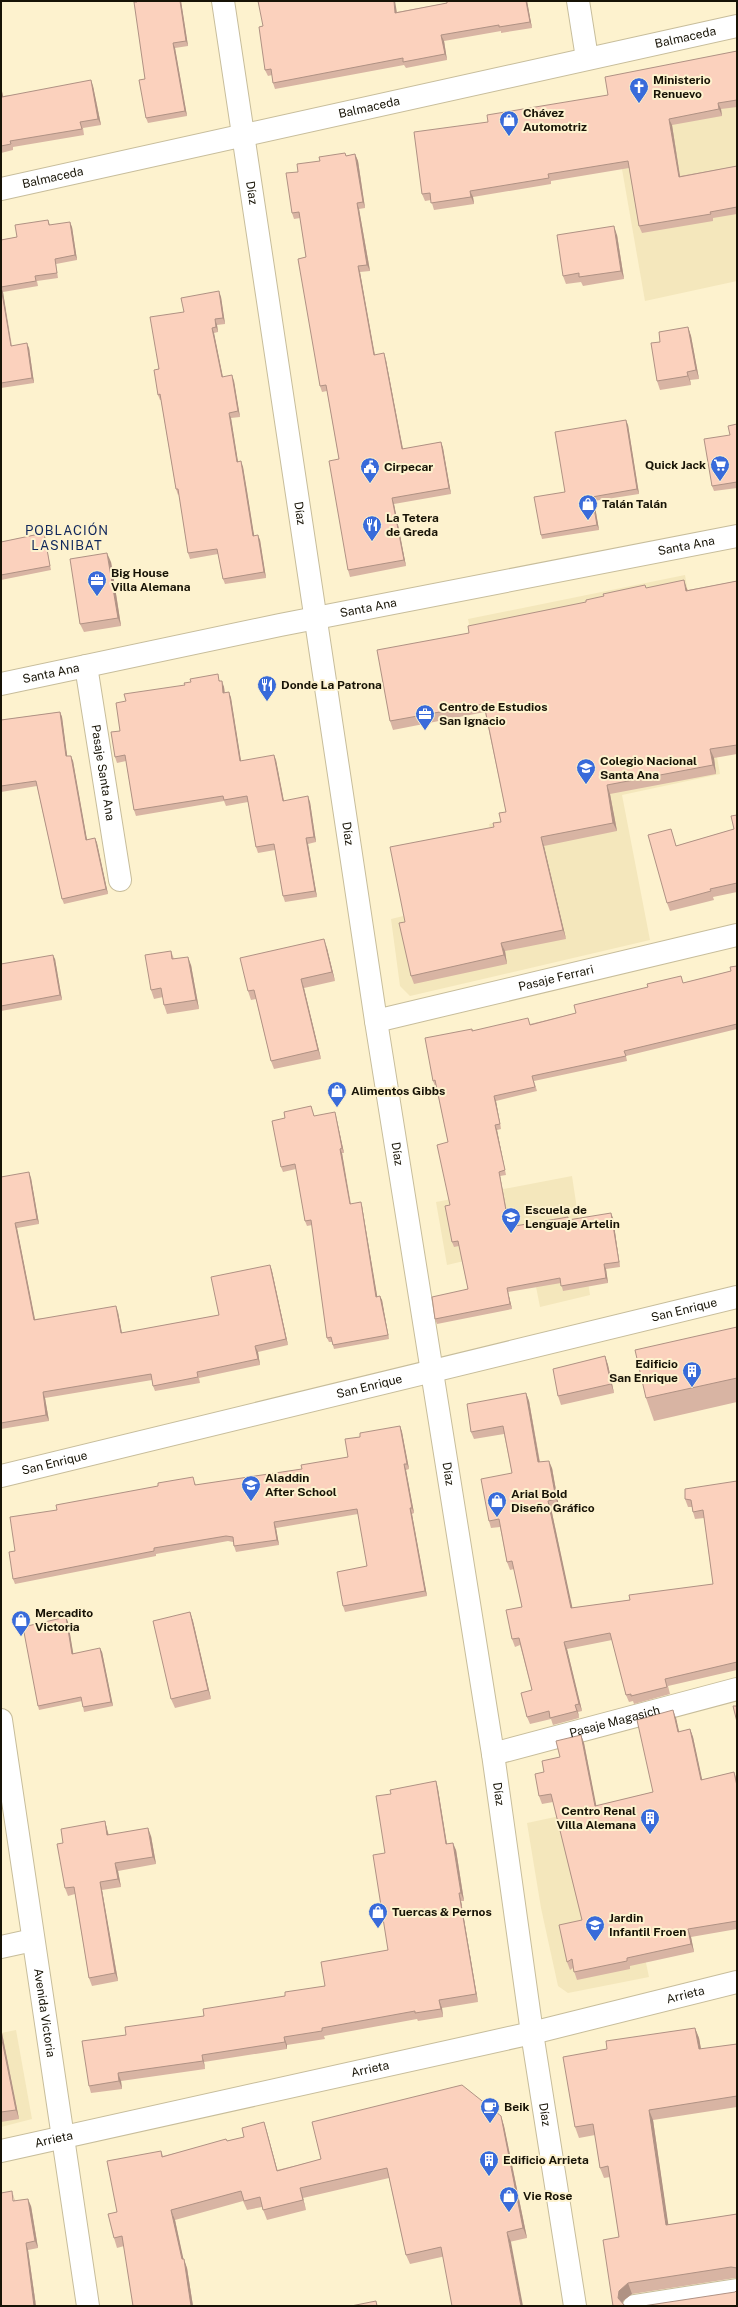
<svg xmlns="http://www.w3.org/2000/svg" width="738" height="2307" font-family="'Public Sans',sans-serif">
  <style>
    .built { fill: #f4e7bc }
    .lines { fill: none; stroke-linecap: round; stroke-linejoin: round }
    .minor-casing { stroke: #c7bd9b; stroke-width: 24 }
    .tertiary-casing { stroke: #c7bd9b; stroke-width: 24 }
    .minor { stroke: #fff; stroke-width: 22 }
    .tertiary { stroke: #fff; stroke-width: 22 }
    .wall { fill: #d8b4a3 }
    .shaded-wall { fill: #b09284 }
    .building { fill: #fbd1bd; stroke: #b09284 }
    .labels { text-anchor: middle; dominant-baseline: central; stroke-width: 4; stroke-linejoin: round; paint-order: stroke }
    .street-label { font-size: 12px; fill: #171306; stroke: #fdf2ce }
    .poi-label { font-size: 12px; font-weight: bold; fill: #171306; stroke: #fdf2ce; text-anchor: start }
    .neighbourhood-label { font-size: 13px; letter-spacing: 1px; fill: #0f265b; stroke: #fdf2ce }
  </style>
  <rect width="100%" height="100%" fill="#fdf2ce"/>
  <!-- built -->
  <g class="built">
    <path d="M737,59V281L645,301L607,83Z"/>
    <path d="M685,575L720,774L622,795L650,940L410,996L400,986L391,919L502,892L489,824L509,820L468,619Z"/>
    <path d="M572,1176L590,1295L540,1307L528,1246L447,1265L436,1202Z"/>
    <path d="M737,1778V1864L630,1888L649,1977L568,1993L558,1986L541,1908L527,1823Z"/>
    <path d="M16,2030L32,2119L1,2127V2033Z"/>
  </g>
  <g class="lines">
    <!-- minor casing -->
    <g class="minor-casing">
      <g id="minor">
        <path d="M578,1L587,58"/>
        <path id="s1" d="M1,189L737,26"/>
        <path id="s2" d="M86,666L120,880"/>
        <path id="s3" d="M376,1021L737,935"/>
        <path id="s4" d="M493,1754L737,1689"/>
        <path d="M1,1947L33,1940"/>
        <path id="s5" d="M1,2151L532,2033L737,1982"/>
        <path d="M634,2306L737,2290"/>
      </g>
    </g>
    <!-- tertiary casing -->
    <g class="tertiary-casing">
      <g id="tertiary">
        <path id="s6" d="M223,1L376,1021L493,1754L532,2033L575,2306"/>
        <path id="s7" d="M1,684L280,625L737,536"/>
        <path id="s8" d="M1,1476L737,1297"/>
        <path id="s9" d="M1,1720L88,2306"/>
      </g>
    </g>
    <!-- minor -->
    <use href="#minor" class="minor"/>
    <!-- tertiary -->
    <use href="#tertiary" class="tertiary"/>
  </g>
  <!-- wall -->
  <g class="wall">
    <path d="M137,1H181L188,46L175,48L187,116L148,123L146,118L145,79Z"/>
    <path d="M447,1H527L532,28L501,33V31L444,41L447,60L406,68L404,65L275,89L273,83L272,75L268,76L265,70L263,26L397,12L447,3Z"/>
    <path d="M737,51V107L721,109L722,116L672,125L680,176L737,166V214L713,218V221L642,233L639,226L629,168L551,181V184L473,197L474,204L434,210L431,200L425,201L422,194L488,122L608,95Z"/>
    <path d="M1,86L3,96L93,86L101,125L83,128L84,135L13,147V150L1,153Z"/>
    <path d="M345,153L346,156L355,154L358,161L365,208L359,209L370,271L360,272L375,355L386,360L403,449L441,442L443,448L451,494L394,504L406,566L350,577L348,570L339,459L327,391L322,392L320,386L306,257L300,218L294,219L292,213L320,161Z"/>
    <path d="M48,220L50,225L72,227L77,260L56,264L58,278L37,281L38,286L3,292L12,346L29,348L34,383L1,388V240L17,237Z"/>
    <path d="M617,235L624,279L583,286L581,282L566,284L563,276Z"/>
    <path d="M221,297L225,324L217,325L218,332L214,333L223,377L234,381L240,417L231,418L238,462L243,467L247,491L254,536L260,540L266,578L225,584L223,579L218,554L190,559L188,553L179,494L178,495L176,489L161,400H160L158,395L159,369L184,312Z"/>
    <path d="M688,327L691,336L699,379L690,380L691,385L660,390L657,381Z"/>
    <path d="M737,424V488L714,491L712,486L730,435Z"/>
    <path d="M628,425L639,494L594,501L599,530L542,539L541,535L565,492Z"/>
    <path d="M44,533L45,538L51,570L1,580V542Z"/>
    <path d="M111,562L121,626L84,632L80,624Z"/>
    <path d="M737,581V754L714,758L716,774L610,794L617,831L544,846L566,939L505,951L507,964L414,984L411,976L405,922L494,827L501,822L506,812L485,712L393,730L390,721L469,633L586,602L646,588L687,589L688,590Z"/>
    <path d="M220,680V681L224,687L225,693L229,692L231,698L241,761L276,760L284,801L310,802L316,842L308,844L317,897L285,902L283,896L275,850L258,853L256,847L248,802L226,806L224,801L136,816L134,810L126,761L117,763L115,757L120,731Z"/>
    <path d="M60,712L62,717L67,756L73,761L87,840L95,838L97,843L108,894L64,904L62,899L37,786L1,792V720Z"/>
    <path d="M737,815V892L713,897L714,900L670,911L667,903L671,829L676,846L734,829Z"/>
    <path d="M327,948L335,981L304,988L321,1059L274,1069L271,1061L256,999L251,1000L248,991Z"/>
    <path d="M171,951L174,959L191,965L199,1009L167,1014L164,1005L163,997L154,999L151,990Z"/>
    <path d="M55,959L62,1000L1,1011V964Z"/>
    <path d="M737,966V1029L626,1056L627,1061L534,1081L537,1091L496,1101L501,1129L497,1130L506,1175L500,1176L510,1227L569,1220L613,1218L620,1267L606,1269L608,1283L563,1291L561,1283L508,1292L512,1309L437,1324L435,1319L468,1289L459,1246L454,1247L452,1242L450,1205L448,1142L436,1085L435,1086L433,1081L472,1029L473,1031L530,1024L576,1013L683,983L731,971Z"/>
    <path d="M311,1106L314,1116H336L344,1153H342L351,1204L362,1206L377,1296L382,1300L389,1339L334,1349L332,1342H329L327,1338L312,1225L307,1226L305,1221L296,1169L283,1172L281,1167L285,1118Z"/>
    <path d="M1,1177L31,1178L39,1224L17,1228L35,1319L118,1312L122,1333L219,1315L270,1265L272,1271L288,1345L258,1352L260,1365L199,1378L200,1383L155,1391L153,1386L152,1380L45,1398L49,1421L1,1429Z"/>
    <path d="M737,1327V1402L654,1421L646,1398Z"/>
    <path d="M605,1356L608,1365L614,1393L561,1405L558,1396Z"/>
    <path d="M526,1393L529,1401L540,1462L552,1468L559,1507L551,1508L572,1608L630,1600L713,1584L704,1518L695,1519L693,1512L692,1507H688L685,1499L737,1481V1670L668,1686L670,1694L634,1704L633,1701L629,1702L626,1695L612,1640L567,1649L582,1711L578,1712L579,1718L553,1725L551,1719L530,1724L527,1717L532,1690L520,1645L515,1647L512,1639L522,1607L514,1569L510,1570L507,1562L500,1527L491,1528L489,1521L512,1473L504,1434L474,1439L471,1432Z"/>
    <path d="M400,1426L402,1432L409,1469L406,1470L414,1513L412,1514L427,1596L345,1612L343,1606L367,1566L358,1514L276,1528L279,1545L236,1552L234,1546L233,1542L228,1541L156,1554V1556L15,1584L13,1579L15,1551L57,1510L195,1483L196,1485L302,1469L348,1457L360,1437Z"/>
    <path d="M190,1612L193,1621L211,1699L175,1708L171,1699Z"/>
    <path d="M68,1622L73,1653L102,1652L113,1706L84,1712L82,1701L39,1710L38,1706Z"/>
    <path d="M676,1718L679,1732L690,1729L693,1737L702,1780L734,1772L737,1780V1929L691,1937L694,1952L630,1966V1969L577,1980L573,1968L570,1970L567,1962L582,1920L553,1802L542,1804L539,1796L544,1772L560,1757L581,1735L584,1743L596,1806L653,1792Z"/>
    <path d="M436,1781L438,1789L447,1844L456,1850L464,1901H461L478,2002L442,2008L443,2017L418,2021L417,2019L324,2036L325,2039L287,2045V2049L204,2062L205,2069L121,2081L122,2089L91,2093L89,2086L126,2035L285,1996L325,1986L388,1950L385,1853L391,1794Z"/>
    <path d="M105,1821L107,1829L109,1835L151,1836L156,1864L118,1871L121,1887L102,1890L118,1981L92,1986L89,1978L75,1894L68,1896L65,1888L63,1843Z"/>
    <path d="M1,2028L19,2119L1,2122Z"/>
    <path d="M695,2028L699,2038L701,2049L737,2044V2107L653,2120L668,2225L737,2214V2278H735L632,2294L623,2301L613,2306L619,2237L610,2177L604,2178L600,2168L595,2135L579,2138L575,2127L607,2049Z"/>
    <path d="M501,2116L504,2126L527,2238L410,2264L406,2255L389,2178L303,2198L306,2210L267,2220L262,2207L247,2210L243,2201L175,2220L183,2259L187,2268L193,2306H133L124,2246L117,2248L114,2238L117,2212L161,2151L163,2156L244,2137L264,2122L267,2132L277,2170Z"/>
    <path d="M12,2191L15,2201L31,2206L38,2248L28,2250L36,2306Z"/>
  </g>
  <!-- shaded-wall -->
  <g class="shaded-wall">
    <path d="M180,1H181L188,46L186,41Z"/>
    <path d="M394,1H395L398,19L395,13Z"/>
    <path d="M526,1H527L532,28L530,22Z"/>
    <path d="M441,35L444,41L447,60L445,54Z"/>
    <path d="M173,43L175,48L187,116L185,111Z"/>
    <path d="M91,80L93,86L101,125L98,119Z"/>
    <path d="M1,86L4,103L1,92Z"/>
    <path d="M718,103L721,109L722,116L719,109Z"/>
    <path d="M669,119L672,125L681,183L679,177Z"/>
    <path d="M355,154L358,161L365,208L363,202Z"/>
    <path d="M470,191L473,197L474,204L471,197Z"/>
    <path d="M357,203L359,209L370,271L367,265Z"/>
    <path d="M70,222L72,227L77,260L75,255Z"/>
    <path d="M614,226L617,235L624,279L621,271Z"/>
    <path d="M358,266L360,272L376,362L374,355Z"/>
    <path d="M1,287L3,292L12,351L11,346Z"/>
    <path d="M219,291L221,297L225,324L223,318Z"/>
    <path d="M215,319L217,325L218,332L216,327Z"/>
    <path d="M688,327L691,336L699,379L696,370Z"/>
    <path d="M212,328L214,333L224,383L222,377Z"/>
    <path d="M27,343L29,348L34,383L32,378Z"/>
    <path d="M384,353L386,360L404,455L402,449Z"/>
    <path d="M687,372L690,380L691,385L688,376Z"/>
    <path d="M232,375L234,381L240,417L238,411Z"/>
    <path d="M229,413L231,418L239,468L237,462Z"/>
    <path d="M626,420L628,425L639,494L637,489Z"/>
    <path d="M441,442L443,448L451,494L449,488Z"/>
    <path d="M241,461L243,467L247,491L255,541L253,536Z"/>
    <path d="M592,497L594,501L599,530L597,525Z"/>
    <path d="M392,498L394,504L406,566L404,560Z"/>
    <path d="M258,535L260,540L266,578L264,572Z"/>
    <path d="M107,553L111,562L121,626L118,618Z"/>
    <path d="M684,580L687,589L689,599L686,591Z"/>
    <path d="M222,681L224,687L225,699L223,693Z"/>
    <path d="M229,692L231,698L242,767L240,761Z"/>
    <path d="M60,712L62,717L68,762L66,756Z"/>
    <path d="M710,749L714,758L716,774L713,765Z"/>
    <path d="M274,755L276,760L285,807L283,801Z"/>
    <path d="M71,756L73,761L88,845L86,840Z"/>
    <path d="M607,785L610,794L617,831L613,823Z"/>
    <path d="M308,796L310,802L316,842L314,837Z"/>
    <path d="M541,837L544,846L566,939L563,930Z"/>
    <path d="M95,838L97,843L108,894L106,889Z"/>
    <path d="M306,838L308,844L317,897L315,891Z"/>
    <path d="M324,939L327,948L335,981L332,972Z"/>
    <path d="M501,943L505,951L507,964L504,955Z"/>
    <path d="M53,955L55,959L62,1000L60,995Z"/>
    <path d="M188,957L191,965L199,1009L196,1000Z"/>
    <path d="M301,979L304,988L321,1059L318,1050Z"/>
    <path d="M494,1096L496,1101L501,1129L500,1124Z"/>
    <path d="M335,1112L336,1116L344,1153L342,1148Z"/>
    <path d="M495,1125L497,1130L506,1175L505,1170Z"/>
    <path d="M340,1149L342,1153L351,1208L350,1204Z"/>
    <path d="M29,1172L31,1178L39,1224L37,1219Z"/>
    <path d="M499,1172L500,1176L510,1232L509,1227Z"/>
    <path d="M361,1202L362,1206L378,1301L376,1297Z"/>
    <path d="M611,1213L613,1218L620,1267L619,1262Z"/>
    <path d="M15,1223L17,1228L36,1325L34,1320Z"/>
    <path d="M604,1264L606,1269L608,1283L606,1278Z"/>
    <path d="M270,1265L272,1271L288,1345L286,1339Z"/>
    <path d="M507,1288L508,1292L512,1309L510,1304Z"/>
    <path d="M380,1296L382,1300L389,1339L388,1335Z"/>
    <path d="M116,1306L118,1312L123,1339L121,1333Z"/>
    <path d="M255,1346L258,1352L260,1365L258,1359Z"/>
    <path d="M605,1356L608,1365L614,1393L611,1384Z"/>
    <path d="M43,1392L45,1398L49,1421L46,1415Z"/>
    <path d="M526,1393L529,1401L541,1470L538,1462Z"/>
    <path d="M400,1426L402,1432L409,1469L407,1464Z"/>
    <path d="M549,1461L552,1468L559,1507L556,1499Z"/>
    <path d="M404,1464L406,1470L414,1513L412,1508Z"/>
    <path d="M548,1501L551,1508L574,1615L571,1608Z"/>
    <path d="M410,1508L412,1514L427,1596L425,1591Z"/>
    <path d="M274,1522L276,1528L279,1545L277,1540Z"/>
    <path d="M190,1612L193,1621L211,1699L208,1690Z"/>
    <path d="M66,1617L68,1622L74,1658L72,1654Z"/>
    <path d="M564,1642L567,1649L582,1711L579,1704Z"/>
    <path d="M100,1648L102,1652L113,1706L111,1702Z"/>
    <path d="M575,1705L578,1712L579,1718L577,1711Z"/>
    <path d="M673,1710L676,1718L681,1740L678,1732Z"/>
    <path d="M690,1729L693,1737L704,1788L701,1780Z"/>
    <path d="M581,1735L584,1743L598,1814L595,1806Z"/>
    <path d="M436,1781L438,1789L448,1851L446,1844Z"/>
    <path d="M105,1821L107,1829L110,1843L107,1835Z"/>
    <path d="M148,1828L151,1836L156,1864L153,1857Z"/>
    <path d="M453,1843L456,1850L464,1901L461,1893Z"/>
    <path d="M115,1863L118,1871L121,1887L118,1879Z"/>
    <path d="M100,1882L102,1890L118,1981L115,1973Z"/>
    <path d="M459,1893L461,1901L478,2002L476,1994Z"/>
    <path d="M688,1929L691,1937L694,1952L691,1944Z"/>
    <path d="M439,2000L442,2008L443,2017L441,2009Z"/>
    <path d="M1,2028L19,2119L16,2110L1,2035Z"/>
    <path d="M695,2028L699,2038L703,2060L699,2049Z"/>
    <path d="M284,2037L287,2045V2049L285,2042Z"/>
    <path d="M202,2055L204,2062L205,2069L203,2061Z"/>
    <path d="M118,2073L121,2081L122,2089L119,2081Z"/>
    <path d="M649,2110L653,2120L670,2236L666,2225Z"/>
    <path d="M501,2116L504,2126L527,2238L523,2228Z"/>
    <path d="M264,2122L267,2132L280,2180L277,2171Z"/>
    <path d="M300,2188L303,2198L306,2210L303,2200Z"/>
    <path d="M28,2199L31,2206L38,2248L35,2241Z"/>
    <path d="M171,2210L175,2220L185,2266L184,2259L187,2268L193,2306H191L182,2259Z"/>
    <path d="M507,2232L511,2242L523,2306H521Z"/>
    <path d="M26,2243L28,2250L36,2306H34Z"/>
    <path d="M628,2283L632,2294L623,2301L622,2306L618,2298L619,2291Z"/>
  </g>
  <!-- building -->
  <g class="building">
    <path d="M137,1H180L186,41L173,43L185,111L146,118L139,80L145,79L134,2H137Z"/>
    <path d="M258,1H394L395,13L447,3V1H526L530,22L499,27V25L441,35L445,54L403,62V58L273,83L271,69L265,70L259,27L263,26Z"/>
    <path d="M737,51V100L718,103L719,109L669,119L679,177L737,166V207L710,212L711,214L639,226L628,161L548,174L549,178L470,191L471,197L431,203L430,193L422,194L414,132L488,122L487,115L608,95L605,77Z"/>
    <path d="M91,80L98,119L80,122L82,129L10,141L11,144L1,146V92L2,97Z"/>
    <path d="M345,153L346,156L355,154L363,202L357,203L367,265L358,266L374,355L384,353L402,449L441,442L449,488L392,498L404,560L348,570L329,461L339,459L326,385L320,386L298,259L306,257L299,212L292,213L286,173L298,172L297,164L320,161L319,157Z"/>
    <path d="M48,220L49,225L70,222L75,255L55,259L57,273L35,276L36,281L1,287L11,346L27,343L32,378L1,383V240L17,237L15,225Z"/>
    <path d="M614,226L621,271L579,277V273L563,276L557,235Z"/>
    <path d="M219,291L223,318L215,319L216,327L212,328L222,377L232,375L238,411L229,413L237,462L241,461L253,536L258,535L264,572L223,579L217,549L188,553L178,489H176L160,394L158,395L154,370L159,369L150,317L184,312L181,298Z"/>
    <path d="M688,327L696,370L687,372L688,376L657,381L651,343L660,342L659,332Z"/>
    <path d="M626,420L637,489L592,497L597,525L541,535L534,497L565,492L555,432Z"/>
    <path d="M737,424V482L712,486L704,439L730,435L728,426Z"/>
    <path d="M44,533L50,566L1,575V542Z"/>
    <path d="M107,553L118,618L80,624L70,559Z"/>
    <path d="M684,580L686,591L737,581V745L710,749L713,765L607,785L613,823L541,837L563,930L501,943L504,955L411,976L399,923L405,922L390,847L494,827L493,823L501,822L499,813L506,812L484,704L390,721L377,650L469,633L468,626L586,602V600L604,596L603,594L645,585L646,588Z"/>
    <path d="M218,674L219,681H222L223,693L229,692L240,761L274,755L283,801L308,796L314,837L306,838L315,891L283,896L274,844L256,847L247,796L224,800L223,796L134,810L125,755L115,757L111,732L120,731L116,703L126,701L124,694L185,685L184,683L191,682L190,679Z"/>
    <path d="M60,712L66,756H71L86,840L95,838L106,889L62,899L36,781L1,786V720Z"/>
    <path d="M737,815V883L710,889L711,891L667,903L648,835L671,829L676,846L734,829L731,816Z"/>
    <path d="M324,939L332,972L301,979L318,1050L271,1061L254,990L248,991L240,958Z"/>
    <path d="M171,951L172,959L188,957L196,1000L164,1005L161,988L151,990L145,955Z"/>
    <path d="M53,955L60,995L1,1006V964Z"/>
    <path d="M737,966V1024L624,1051L626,1056L532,1076L535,1087L494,1096L500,1124L495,1125L505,1170L499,1172L509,1227L568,1217V1220L611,1213L619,1262L604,1264L606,1278L561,1286L560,1278L507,1288L510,1304L435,1319L432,1297L468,1289L458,1241L452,1242L445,1206L450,1205L437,1145L448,1142L435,1080L433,1081L425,1038L472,1029V1031L528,1018L530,1025L576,1013L574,1005L648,987L647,984L681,976L683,983L731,971L730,967Z"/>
    <path d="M311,1106L314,1116L335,1112L342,1148L340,1149L350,1204L361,1202L376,1297L380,1296L388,1335L333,1345L331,1337L327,1338L311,1220L305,1221L295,1164L281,1167L272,1121L285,1118L284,1112Z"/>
    <path d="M29,1172L37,1219L15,1223L34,1320L116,1306L121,1333L219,1315L211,1277L270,1265L286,1339L255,1346L258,1359L197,1372L198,1377L153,1386L151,1374L43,1392L46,1415L1,1423V1177Z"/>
    <path d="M737,1327V1378L646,1398L635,1350Z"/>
    <path d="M605,1356L611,1384L558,1396L553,1369Z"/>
    <path d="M526,1393L538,1462L549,1461L556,1499L548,1501L571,1608L630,1600L629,1595L713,1584L703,1510L693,1512L691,1500L685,1499V1489L737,1481V1662L665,1679L667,1687L631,1696V1694L626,1695L610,1633L564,1642L579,1704L575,1705L577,1711L550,1718L549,1711L527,1717L521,1693L532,1690L519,1638L512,1639L506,1610L522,1607L512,1561L507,1562L499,1519L489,1521L481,1479L512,1473L503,1426L471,1432L467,1404Z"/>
    <path d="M400,1426L407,1464H404L412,1508H410L425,1591L343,1606L337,1572L367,1566L357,1509L274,1522L277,1540L234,1546L233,1537L226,1536L154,1548V1551L13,1579L9,1552L15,1551L10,1517L57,1510L56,1505L158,1486V1483L193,1477L195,1485L302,1469L301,1465L348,1457L345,1439L360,1437V1433Z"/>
    <path d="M190,1612L208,1690L171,1699L153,1621Z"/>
    <path d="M66,1617L72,1654L100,1648L111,1702L83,1707L81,1697L38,1706L23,1627Z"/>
    <path d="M733,1706H737V1722Z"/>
    <path d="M673,1710L678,1732L690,1729L701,1780L734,1772L737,1786V1921L688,1929L691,1944L627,1958V1961L574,1972L572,1959L567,1962L559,1925L582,1920L551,1794L539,1796L535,1774L544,1772L542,1761L560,1757L556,1741L581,1735L595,1806L653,1792L637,1720Z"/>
    <path d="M436,1781L446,1844L453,1843L461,1893H459L476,1994L439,2000L441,2009L415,2013V2011L322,2028V2031L284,2037L285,2042L202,2055L203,2061L118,2073L119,2081L89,2086L82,2041L126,2035L125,2027L204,2016L203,2009L285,1996V1992L325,1986L321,1962L388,1950L373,1855L385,1853L376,1796L391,1794L390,1790Z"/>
    <path d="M105,1821L107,1835L148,1828L153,1857L115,1863L118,1879L100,1882L115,1973L89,1978L74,1887L65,1888L57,1844L63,1843L61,1829Z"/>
    <path d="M695,2028L699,2049L737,2044V2096L649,2110L666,2225L737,2214V2268L731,2267L628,2283L619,2291L618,2298L625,2306H613L603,2240L619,2237L608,2166L600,2168L593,2124L575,2127L563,2057L607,2049L606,2041Z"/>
    <path d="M1,2035L16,2110L1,2112Z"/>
    <path d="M462,2085L501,2116L523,2228L507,2232L521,2306H452L441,2247L406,2255L387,2168L300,2188L303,2200L263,2210L260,2197L244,2201L241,2191L171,2210L182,2259H184L191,2306H133L122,2236L114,2238L108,2214L117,2212L107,2161L161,2151L162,2157L226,2139L227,2141L244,2137L242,2128L264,2122L277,2171L321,2159L312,2122Z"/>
    <path d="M12,2191L13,2201L28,2199L35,2241L26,2243L34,2306H1V2193Z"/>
    <path d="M737,2290V2306H643L735,2292Z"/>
    <path d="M376,2301L377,2306H351Z"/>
  </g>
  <!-- icons -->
  <defs>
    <g id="church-pin" transform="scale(1)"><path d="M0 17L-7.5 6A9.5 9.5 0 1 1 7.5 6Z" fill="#396bda" stroke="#fdf2ce"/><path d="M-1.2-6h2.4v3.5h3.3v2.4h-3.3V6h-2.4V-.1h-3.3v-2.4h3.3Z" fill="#fff"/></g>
    <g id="shop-pin" transform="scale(1)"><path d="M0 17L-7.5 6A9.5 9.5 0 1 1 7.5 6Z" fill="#396bda" stroke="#fdf2ce"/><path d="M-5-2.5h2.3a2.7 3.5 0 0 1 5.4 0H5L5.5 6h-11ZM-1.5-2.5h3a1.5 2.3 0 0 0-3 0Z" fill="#fff"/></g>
    <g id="supermarket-pin" transform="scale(1)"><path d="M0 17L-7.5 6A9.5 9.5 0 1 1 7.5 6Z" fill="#396bda" stroke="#fdf2ce"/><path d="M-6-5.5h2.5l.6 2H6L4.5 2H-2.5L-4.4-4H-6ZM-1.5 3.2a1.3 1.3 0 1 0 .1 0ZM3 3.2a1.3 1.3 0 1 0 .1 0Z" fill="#fff"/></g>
    <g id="civic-pin" transform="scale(1)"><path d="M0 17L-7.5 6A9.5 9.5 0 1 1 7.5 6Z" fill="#396bda" stroke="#fdf2ce"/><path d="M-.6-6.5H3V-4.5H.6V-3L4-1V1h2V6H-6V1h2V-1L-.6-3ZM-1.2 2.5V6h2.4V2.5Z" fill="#fff"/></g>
    <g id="restaurant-pin" transform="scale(1)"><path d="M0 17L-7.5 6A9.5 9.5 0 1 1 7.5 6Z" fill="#396bda" stroke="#fdf2ce"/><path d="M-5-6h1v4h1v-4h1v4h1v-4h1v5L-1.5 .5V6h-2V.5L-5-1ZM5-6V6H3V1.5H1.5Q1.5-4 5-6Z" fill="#fff"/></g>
    <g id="office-pin" transform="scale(1)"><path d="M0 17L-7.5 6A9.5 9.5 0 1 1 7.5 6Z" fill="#396bda" stroke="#fdf2ce"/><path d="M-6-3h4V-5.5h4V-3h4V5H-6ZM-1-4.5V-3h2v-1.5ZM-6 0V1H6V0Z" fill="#fff"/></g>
    <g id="school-pin" transform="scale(1)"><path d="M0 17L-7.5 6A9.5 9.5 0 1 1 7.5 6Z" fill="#396bda" stroke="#fdf2ce"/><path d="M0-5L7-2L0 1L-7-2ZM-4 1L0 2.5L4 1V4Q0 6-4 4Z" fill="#fff"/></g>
    <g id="building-pin" transform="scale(1)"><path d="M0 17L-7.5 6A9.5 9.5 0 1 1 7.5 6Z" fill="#396bda" stroke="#fdf2ce"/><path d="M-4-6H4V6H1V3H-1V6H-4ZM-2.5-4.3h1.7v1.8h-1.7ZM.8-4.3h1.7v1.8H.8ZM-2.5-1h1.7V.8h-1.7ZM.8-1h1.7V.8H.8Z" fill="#fff"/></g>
    <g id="cafe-pin" transform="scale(1)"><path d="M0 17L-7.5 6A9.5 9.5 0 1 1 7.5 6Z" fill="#396bda" stroke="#fdf2ce"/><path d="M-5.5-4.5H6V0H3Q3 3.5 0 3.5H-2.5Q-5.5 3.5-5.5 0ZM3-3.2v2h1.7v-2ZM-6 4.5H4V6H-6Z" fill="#fff"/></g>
  </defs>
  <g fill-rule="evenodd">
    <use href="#church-pin" x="639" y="87"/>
    <use href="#shop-pin" x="509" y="120"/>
    <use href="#supermarket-pin" x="720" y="465"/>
    <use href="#civic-pin" x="370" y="467"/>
    <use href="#shop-pin" x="588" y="504"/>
    <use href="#restaurant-pin" x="372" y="525"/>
    <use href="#office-pin" x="97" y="580"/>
    <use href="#restaurant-pin" x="267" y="685"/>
    <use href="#office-pin" x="425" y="714"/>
    <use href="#school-pin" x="586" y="768"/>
    <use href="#shop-pin" x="337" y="1091"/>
    <use href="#school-pin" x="511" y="1217"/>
    <use href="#building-pin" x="692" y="1371"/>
    <use href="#school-pin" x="251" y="1485"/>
    <use href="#shop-pin" x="497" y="1501"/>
    <use href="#shop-pin" x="21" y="1620"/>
    <use href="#building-pin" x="650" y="1818"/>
    <use href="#shop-pin" x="378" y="1912"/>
    <use href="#school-pin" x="595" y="1925"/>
    <use href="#cafe-pin" x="490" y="2107"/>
    <use href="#building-pin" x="489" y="2160"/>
    <use href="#shop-pin" x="509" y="2196"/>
  </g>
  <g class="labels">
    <!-- street labels -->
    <g class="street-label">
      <text stroke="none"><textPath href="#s1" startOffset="701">Balmaceda</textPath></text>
      <text stroke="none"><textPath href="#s1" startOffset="377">Balmaceda</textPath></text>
      <text stroke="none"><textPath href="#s1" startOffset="53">Balmaceda</textPath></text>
      <text stroke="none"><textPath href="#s6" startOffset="194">Díaz</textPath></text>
      <text stroke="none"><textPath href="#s6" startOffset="518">Díaz</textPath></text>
      <text stroke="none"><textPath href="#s7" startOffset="699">Santa Ana</textPath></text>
      <text stroke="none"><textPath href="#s7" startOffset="375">Santa Ana</textPath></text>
      <text stroke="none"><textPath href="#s7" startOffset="51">Santa Ana</textPath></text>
      <text stroke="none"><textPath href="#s2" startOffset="108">Pasaje Santa Ana</textPath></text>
      <text stroke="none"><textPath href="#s6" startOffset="842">Díaz</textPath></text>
      <text stroke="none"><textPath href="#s3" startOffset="185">Pasaje Ferrari</textPath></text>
      <text stroke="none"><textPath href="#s6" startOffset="1166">Díaz</textPath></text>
      <text stroke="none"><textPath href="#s8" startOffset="703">San Enrique</textPath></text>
      <text stroke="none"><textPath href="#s8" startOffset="379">San Enrique</textPath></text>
      <text stroke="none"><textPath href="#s8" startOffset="55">San Enrique</textPath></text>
      <text stroke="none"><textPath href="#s6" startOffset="1490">Díaz</textPath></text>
      <text stroke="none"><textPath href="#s4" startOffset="126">Pasaje Magasich</textPath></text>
      <text stroke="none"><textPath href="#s6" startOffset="1814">Díaz</textPath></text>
      <text stroke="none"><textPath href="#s5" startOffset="702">Arrieta</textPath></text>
      <text stroke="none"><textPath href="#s9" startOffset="296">Avenida Victoria</textPath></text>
      <text stroke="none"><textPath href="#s5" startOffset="378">Arrieta</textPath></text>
      <text stroke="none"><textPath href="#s6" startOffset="2138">Díaz</textPath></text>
      <text stroke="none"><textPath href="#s5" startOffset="54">Arrieta</textPath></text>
    </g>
    <!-- poi labels -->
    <g class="poi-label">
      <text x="653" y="80">Ministerio<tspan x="653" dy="14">Renuevo</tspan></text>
      <text x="523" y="113">Chávez<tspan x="523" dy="14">Automotriz</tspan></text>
      <text x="706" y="465" text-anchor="end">Quick Jack</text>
      <text x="384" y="467">Cirpecar</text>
      <text x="602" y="504">Talán Talán</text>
      <text x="386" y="518">La Tetera<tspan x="386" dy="14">de Greda</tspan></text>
      <text x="111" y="573">Big House<tspan x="111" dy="14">Villa Alemana</tspan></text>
      <text x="281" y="685">Donde La Patrona</text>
      <text x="439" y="707">Centro de Estudios<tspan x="439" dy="14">San Ignacio</tspan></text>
      <text x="600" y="761">Colegio Nacional<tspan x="600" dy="14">Santa Ana</tspan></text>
      <text x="351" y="1091">Alimentos Gibbs</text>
      <text x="525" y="1210">Escuela de<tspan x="525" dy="14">Lenguaje Artelin</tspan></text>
      <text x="678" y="1364" text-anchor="end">Edificio<tspan x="678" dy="14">San Enrique</tspan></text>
      <text x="265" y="1478">Aladdin<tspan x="265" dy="14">After School</tspan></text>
      <text x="511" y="1494">Arial Bold<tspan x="511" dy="14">Diseño Gráfico</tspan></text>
      <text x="35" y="1613">Mercadito<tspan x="35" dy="14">Victoria</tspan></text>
      <text x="636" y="1811" text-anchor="end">Centro Renal<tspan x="636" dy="14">Villa Alemana</tspan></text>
      <text x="392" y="1912">Tuercas &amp; Pernos</text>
      <text x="609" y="1918">Jardin<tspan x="609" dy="14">Infantil Froen</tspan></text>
      <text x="504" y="2107">Beik</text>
      <text x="503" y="2160">Edificio Arrieta</text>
      <text x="523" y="2196">Vie Rose</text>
    </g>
    <!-- neighbourhood labels -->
    <g class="neighbourhood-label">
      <text x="67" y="530">POBLACIÓN<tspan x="67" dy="15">LASNIBAT</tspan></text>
    </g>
  </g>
  <!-- border -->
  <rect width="738" height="2307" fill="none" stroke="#171306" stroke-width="4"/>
</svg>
